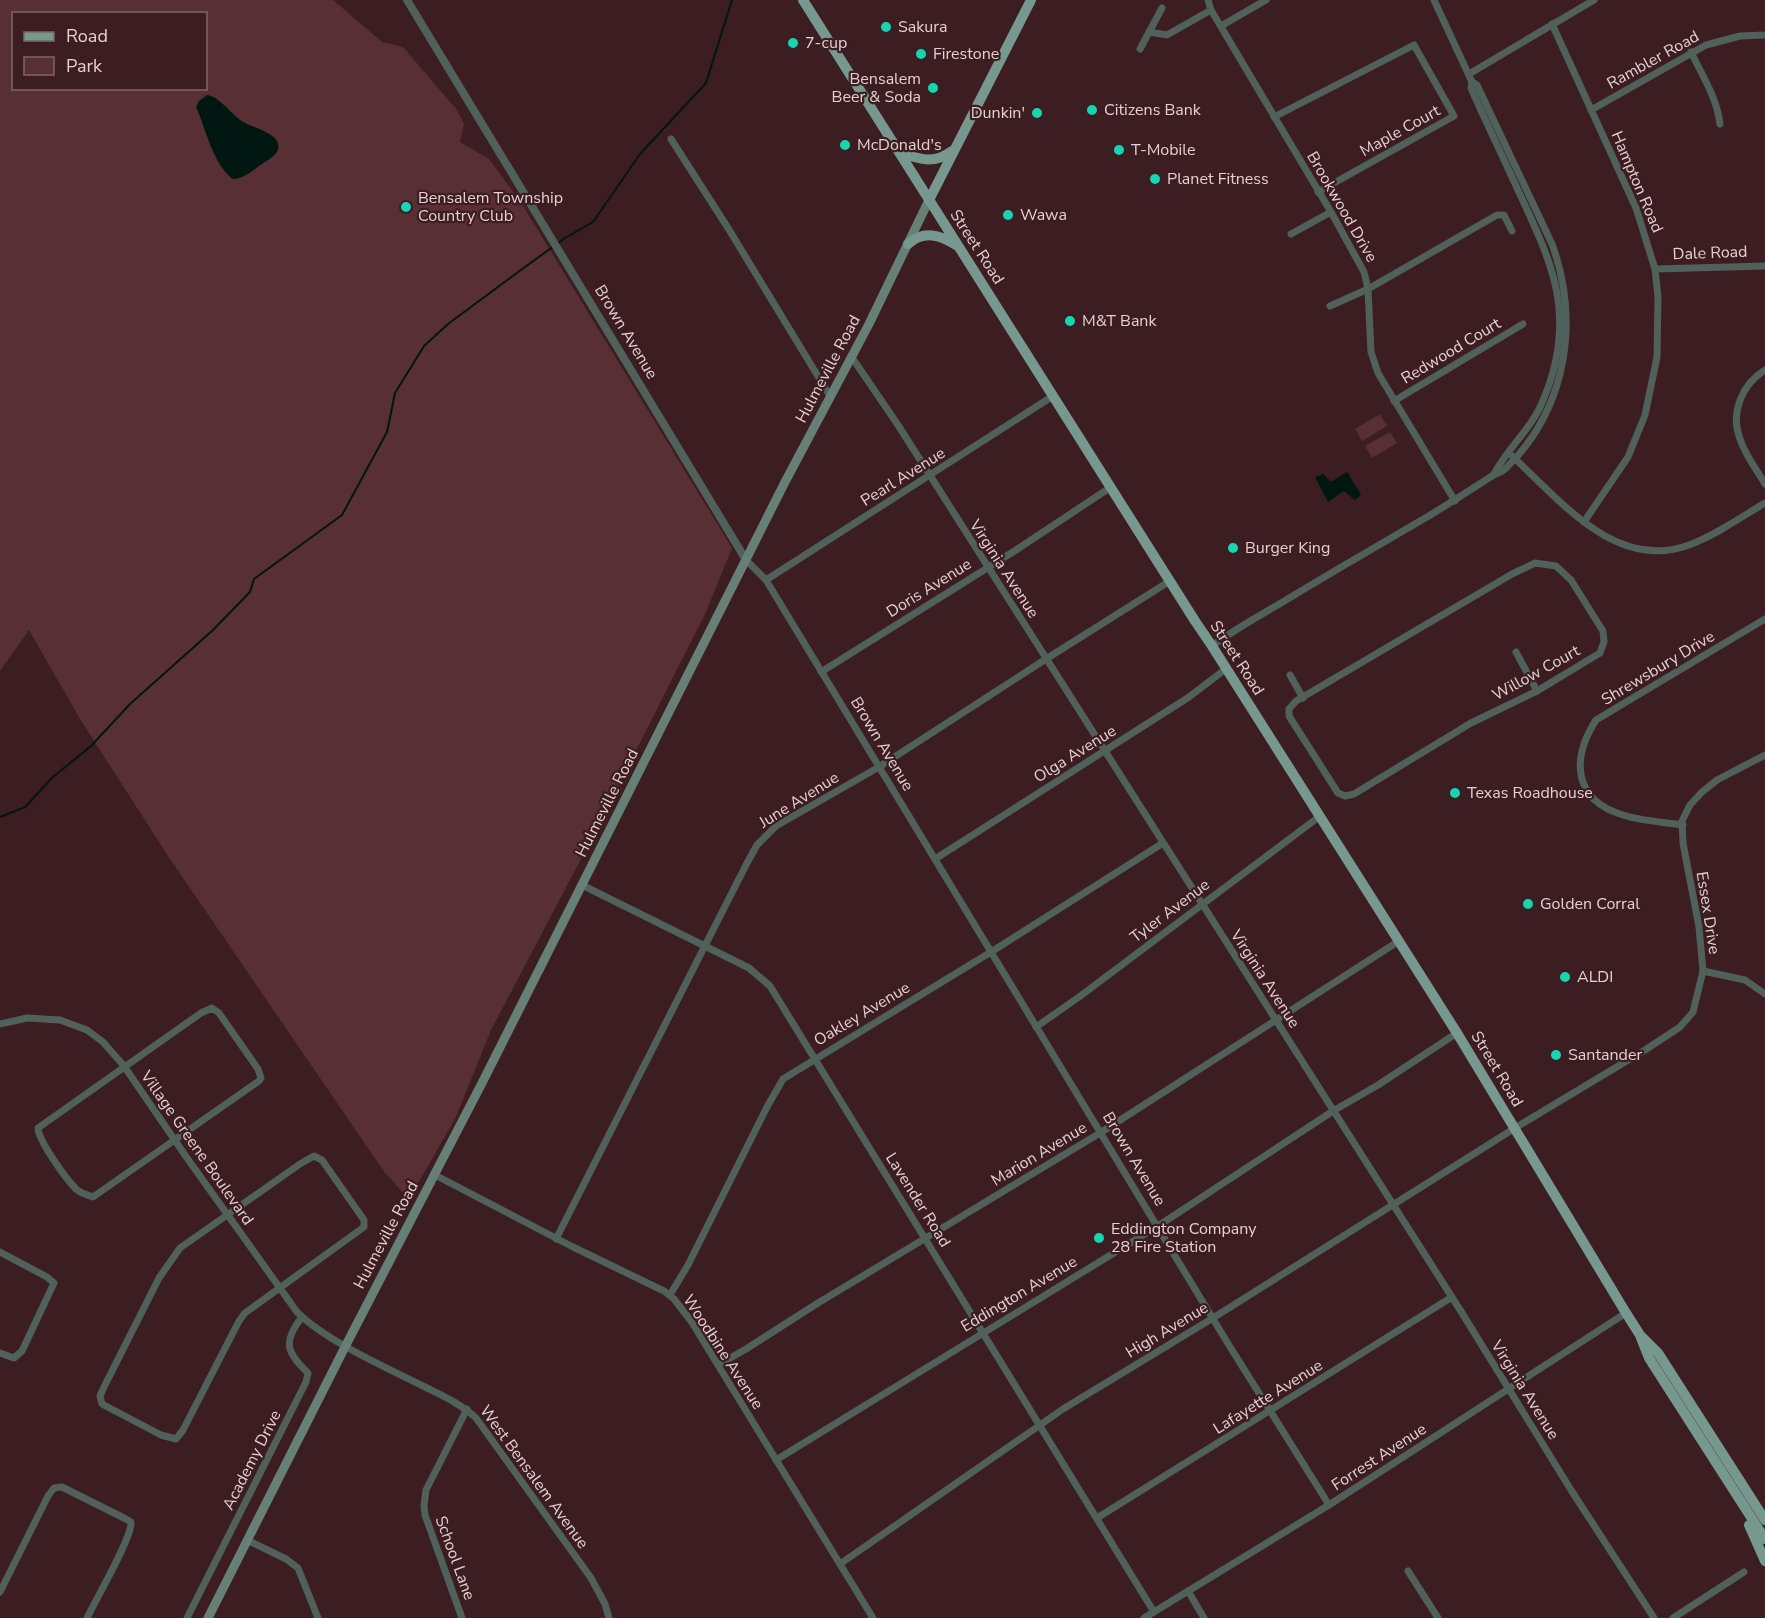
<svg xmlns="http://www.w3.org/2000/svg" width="1765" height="1618" font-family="'Nunito Sans',sans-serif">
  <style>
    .green { fill: #582f34; fill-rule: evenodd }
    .water { fill: #001711 }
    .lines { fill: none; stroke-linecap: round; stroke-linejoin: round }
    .stream { stroke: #001711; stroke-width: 2 }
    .minor { stroke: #50605b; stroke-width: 7 }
    .tertiary { stroke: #50605b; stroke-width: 8 }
    .secondary { stroke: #668078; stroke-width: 9 }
    .primary { stroke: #76988e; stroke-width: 10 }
    .poi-dot { fill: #16d5b3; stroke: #3c1d21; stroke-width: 2 }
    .labels { text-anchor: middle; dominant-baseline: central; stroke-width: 4.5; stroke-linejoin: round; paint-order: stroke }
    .poi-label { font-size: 16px; fill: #e4cfd1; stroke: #3c1d21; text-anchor: start }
    .street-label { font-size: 16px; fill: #e4cfd1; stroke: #3c1d21 }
  </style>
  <rect width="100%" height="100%" fill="#3c1d21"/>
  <!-- green -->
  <g class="green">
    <path d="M0,0H333L382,42L403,47L457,110L464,124L460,142L489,159L520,201L732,548L706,612L590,842L491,1030L456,1117L409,1199L385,1173L168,856L80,719L29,630L0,671ZM14,14H206V88H14Z"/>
    <path d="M1380,414L1387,426L1362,441L1355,429Z"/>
    <path d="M1390,432L1397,443L1372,458L1365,446Z"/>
  </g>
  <!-- water -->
  <g class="water">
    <path d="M207,95C219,96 232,115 243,122C252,127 276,133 278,144C281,153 268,160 262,164C253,170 244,179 233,179C213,165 206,129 196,107L199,101Z"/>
    <path d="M1347,472L1361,495L1355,500L1344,491L1328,502L1315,477L1323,474L1331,482Z"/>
  </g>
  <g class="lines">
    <!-- stream -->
    <path class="stream" d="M0,817L25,807L53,777L91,746L130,704L213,630L250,592L254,579L342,515L387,432L395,393L424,346L448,324L514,275L565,238L593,222L640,154L706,83L732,0"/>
    <!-- minor -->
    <g class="minor">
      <path d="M1208,0L1211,10L1331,212L1364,272L1368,289L1371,352L1378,373L1455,501"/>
      <path d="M1552,24L1636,208L1655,269L1658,297L1657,357L1645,415L1628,457L1584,522"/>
      <path d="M1221,26L1266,0"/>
      <path d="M1149,32L1167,35L1211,10"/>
      <path d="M1140,49L1162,8"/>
      <path d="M1691,52C1702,75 1717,98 1720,124"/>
      <path d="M1469,74L1594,0"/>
      <path d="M1472,82L1471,88C1486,122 1502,155 1517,188C1552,263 1578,315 1544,398C1533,428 1508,447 1494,474"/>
      <path d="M1591,110L1706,45L1740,36L1765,35"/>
      <path d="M1274,117L1414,45L1454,116L1318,192"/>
      <path d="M671,139L728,228L830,396"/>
      <path d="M1291,234L1331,212"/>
      <path d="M1655,269L1765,266"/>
      <path d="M1330,306L1368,289L1497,215H1504L1512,231"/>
      <path d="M851,356L898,425L1462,1313L1571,1490L1654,1618"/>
      <path d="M1765,370C1742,384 1730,413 1740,439C1745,455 1757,470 1765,484"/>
      <path d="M1394,401L1523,324"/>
      <path d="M1512,456C1560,500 1616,572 1689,545C1716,535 1741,517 1765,503"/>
      <path d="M746,560L766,580L1227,1342L1329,1505"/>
      <path d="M1535,563L1556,566L1571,580L1603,631L1604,642L1600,653L1537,691L1471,723L1354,794L1345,796L1338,793L1289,716V709L1296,701L1512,574Z"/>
      <path d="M766,580L1053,396"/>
      <path d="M1212,646C1235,629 1261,615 1286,600C1332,572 1379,545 1427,517C1449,504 1470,490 1492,476C1497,473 1503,472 1507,467C1567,408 1580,321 1552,244L1477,85L1472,82L1434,0"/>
      <path d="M1516,652L1537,691"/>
      <path d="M821,672L1016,550L1111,487"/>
      <path d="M1290,675L1303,698"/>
      <path d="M1683,825C1663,822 1642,821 1623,815C1573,800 1571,759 1596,720L1765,619"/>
      <path d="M935,859L1189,697L1227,668"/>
      <path d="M582,885L749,968L770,986L1154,1612"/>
      <path d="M1703,971L1745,980L1765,994"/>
      <path d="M212,1008L219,1013L258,1069L261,1078L259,1081L93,1197C87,1195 80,1193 76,1189C66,1179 38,1140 38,1128L201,1013Z"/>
      <path d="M0,1024L27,1018L60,1020L87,1030L103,1042L124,1066L187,1158L297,1312C326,1341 387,1368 425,1387C443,1396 461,1404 476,1418L591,1578L605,1604L609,1618"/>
      <path d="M1036,1027L1079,997L1320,816"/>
      <path d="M314,1156L322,1160L364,1220V1227L245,1313L239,1321L183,1430L176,1439L161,1435L102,1404L100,1396L104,1387L159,1278L180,1248L300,1164Z"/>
      <path d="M435,1175L573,1247L664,1291L674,1299L691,1321L873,1618"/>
      <path d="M556,1239L747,863L757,845L776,826L879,767L1046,659L1170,581"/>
      <path d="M0,1252L47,1277L54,1283L22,1351L14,1358L0,1353"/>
      <path d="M670,1295L688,1265L767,1107L783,1079L991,952L1163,843"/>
      <path d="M718,1365L746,1349L818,1303L1100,1133L1399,941"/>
      <path d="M776,1460L1158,1226L1333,1111L1378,1085L1457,1033"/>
      <path d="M1097,1518L1452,1297"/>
      <path d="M247,1540L286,1559L298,1568L318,1618"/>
      <path d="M840,1564L1063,1409L1213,1318L1515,1128L1645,1050L1680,1027L1693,1012L1703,971L1699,927L1683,843L1682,821L1690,805L1702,792L1717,780L1765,755"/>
      <path d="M1408,1571L1438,1618"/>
      <path d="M1188,1591L1204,1618"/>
      <path d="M0,1592L48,1496L54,1488L62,1487L124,1518L131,1522C133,1536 95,1601 87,1618"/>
      <path d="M187,1618L306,1382L308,1373C287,1353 282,1342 302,1317"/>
      <path d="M462,1618L425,1515L424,1506L426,1490L467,1409"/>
      <path d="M1144,1618L1329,1505L1626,1313"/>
      <path d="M1673,1618L1744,1572"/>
    </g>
    <!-- tertiary -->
    <path class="tertiary" d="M407,0L746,560"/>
    <!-- secondary -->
    <path class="secondary" d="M208,1618L346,1345L482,1083L785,482L869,324L929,200"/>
    <!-- primary -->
    <g class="primary">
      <path d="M803,0L1195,621L1212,646L1457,1033L1626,1313L1640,1335L1658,1353L1765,1520"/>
      <path d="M899,152C918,159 934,165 952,151"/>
      <path d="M929,200L1031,0"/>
      <path d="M908,244C924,230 940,235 956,245"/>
      <path d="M1641,1338L1649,1358L1765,1539"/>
      <path d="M1749,1525L1765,1561"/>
    </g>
  </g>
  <!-- markers -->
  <g class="poi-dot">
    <circle cx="886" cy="27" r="6"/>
    <circle cx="793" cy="43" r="6"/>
    <circle cx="921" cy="54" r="6"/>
    <circle cx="933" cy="88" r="6"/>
    <circle cx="1092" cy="110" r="6"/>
    <circle cx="1037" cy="113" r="6"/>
    <circle cx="845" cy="145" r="6"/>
    <circle cx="1119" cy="150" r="6"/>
    <circle cx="1155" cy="179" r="6"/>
    <circle cx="406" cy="207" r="6"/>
    <circle cx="1008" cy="215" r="6"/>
    <circle cx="1070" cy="321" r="6"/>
    <circle cx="1233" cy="548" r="6"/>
    <circle cx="1455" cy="793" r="6"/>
    <circle cx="1528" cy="904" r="6"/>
    <circle cx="1565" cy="977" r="6"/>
    <circle cx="1556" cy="1055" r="6"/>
    <circle cx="1099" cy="1238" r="6"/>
  </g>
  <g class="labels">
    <!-- poi labels -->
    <g class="poi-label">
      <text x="898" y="27">Sakura</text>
      <text x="805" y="43">7-cup</text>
      <text x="933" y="54">Firestone</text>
      <text x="921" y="79" text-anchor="end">Bensalem<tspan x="921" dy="18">Beer &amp; Soda</tspan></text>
      <text x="1104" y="110">Citizens Bank</text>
      <text x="1025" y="113" text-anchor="end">Dunkin'</text>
      <text x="857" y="145">McDonald's</text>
      <text x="1131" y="150">T-Mobile</text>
      <text x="1167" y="179">Planet Fitness</text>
      <text x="418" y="198">Bensalem Township<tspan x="418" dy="18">Country Club</tspan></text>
      <text x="1020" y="215">Wawa</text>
      <text x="1082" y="321">M&amp;T Bank</text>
      <text x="1245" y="548">Burger King</text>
      <text x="1467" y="793">Texas Roadhouse</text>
      <text x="1540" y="904">Golden Corral</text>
      <text x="1577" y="977">ALDI</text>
      <text x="1568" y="1055">Santander</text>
      <text x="1111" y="1229">Eddington Company<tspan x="1111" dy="18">28 Fire Station</tspan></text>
    </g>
    <!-- street labels -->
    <g class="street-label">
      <text transform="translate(1653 60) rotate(-29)">Rambler Road</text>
      <text transform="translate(1400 131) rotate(-29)">Maple Court</text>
      <text transform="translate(1637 182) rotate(67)">Hampton Road</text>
      <text transform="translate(1342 207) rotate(60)">Brookwood Drive</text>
      <text transform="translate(977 247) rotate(57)">Street Road</text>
      <text transform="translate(1710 253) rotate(-2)">Dale Road</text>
      <text transform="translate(626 332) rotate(59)">Brown Avenue</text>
      <text transform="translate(1451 351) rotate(-31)">Redwood Court</text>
      <text transform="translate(828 369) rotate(-62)">Hulmeville Road</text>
      <text transform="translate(903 477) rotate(-32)">Pearl Avenue</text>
      <text transform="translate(1004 569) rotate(57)">Virginia Avenue</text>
      <text transform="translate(929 588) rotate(-32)">Doris Avenue</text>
      <text transform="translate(1237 658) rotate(57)">Street Road</text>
      <text transform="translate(1658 668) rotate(-31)">Shrewsbury Drive</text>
      <text transform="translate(1536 673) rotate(-29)">Willow Court</text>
      <text transform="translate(882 744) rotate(59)">Brown Avenue</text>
      <text transform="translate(1075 754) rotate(-32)">Olga Avenue</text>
      <text transform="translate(799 800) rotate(-32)">June Avenue</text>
      <text transform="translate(607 803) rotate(-63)">Hulmeville Road</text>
      <text transform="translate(1170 911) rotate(-37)">Tyler Avenue</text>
      <text transform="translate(1708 913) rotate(81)">Essex Drive</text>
      <text transform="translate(1265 979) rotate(57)">Virginia Avenue</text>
      <text transform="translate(862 1014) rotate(-31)">Oakley Avenue</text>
      <text transform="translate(1497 1069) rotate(59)">Street Road</text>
      <text transform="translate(197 1148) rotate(55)">Village Greene Boulevard</text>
      <text transform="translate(1039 1154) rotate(-31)">Marion Avenue</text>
      <text transform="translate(1134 1159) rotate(59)">Brown Avenue</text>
      <text transform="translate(918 1200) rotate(58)">Lavender Road</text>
      <text transform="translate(386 1235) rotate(-62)">Hulmeville Road</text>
      <text transform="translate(1019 1294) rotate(-31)">Eddington Avenue</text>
      <text transform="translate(1167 1330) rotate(-31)">High Avenue</text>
      <text transform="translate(723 1352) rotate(57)">Woodbine Avenue</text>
      <text transform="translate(1525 1390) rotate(58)">Virginia Avenue</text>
      <text transform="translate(1268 1397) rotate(-32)">Lafayette Avenue</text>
      <text transform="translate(1379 1457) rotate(-33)">Forrest Avenue</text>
      <text transform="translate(252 1460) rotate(-63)">Academy Drive</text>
      <text transform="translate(534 1477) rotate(54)">West Bensalem Avenue</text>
      <text transform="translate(455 1558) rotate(70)">School Lane</text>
    </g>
  </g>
  <!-- legend -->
  <rect x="12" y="12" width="195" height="78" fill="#3c1d21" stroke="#7f6467" stroke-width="1.5"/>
  <rect x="24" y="32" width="30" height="9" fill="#76988e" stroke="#7f6467" stroke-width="1.5"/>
  <text x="66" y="42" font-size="18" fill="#e4cfd1">Road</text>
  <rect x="24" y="57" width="30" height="18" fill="#582f34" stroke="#7f6467" stroke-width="1.5"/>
  <text x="66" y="72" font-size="18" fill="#e4cfd1">Park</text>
</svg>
